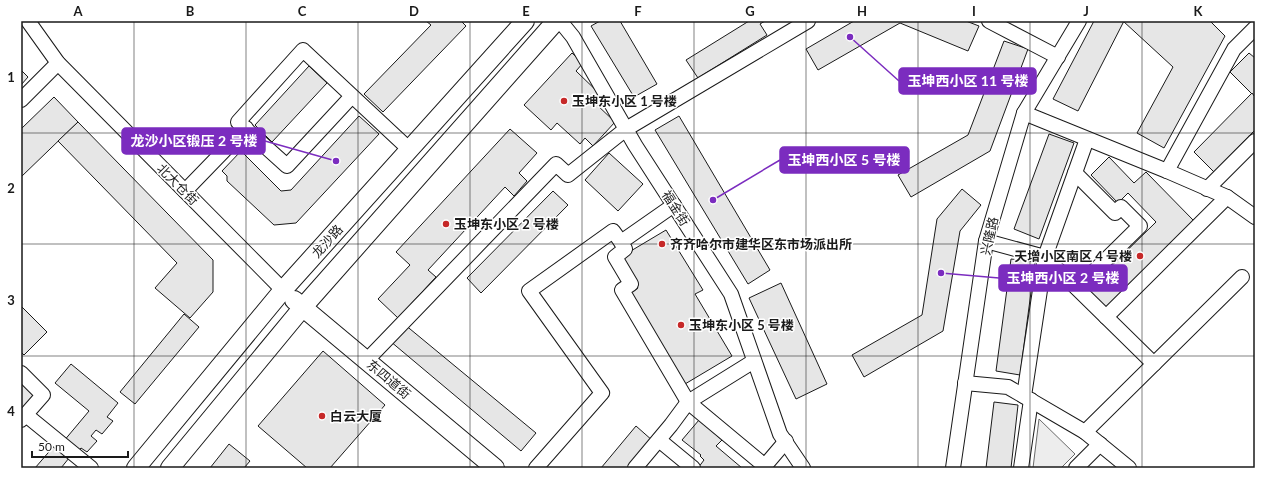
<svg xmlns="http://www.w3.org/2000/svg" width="1276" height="489" font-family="Lato,'Noto Sans SC',sans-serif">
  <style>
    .built { fill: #ededed; stroke: #6a6a6a }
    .building { fill: #e6e6e6; stroke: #1a1a1a }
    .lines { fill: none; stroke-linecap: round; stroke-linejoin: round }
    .minor-casing { stroke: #1a1a1a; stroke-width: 16 }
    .major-casing { stroke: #1a1a1a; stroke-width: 20 }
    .minor { stroke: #fff; stroke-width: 14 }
    .major { stroke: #fff; stroke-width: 18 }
    .grid { fill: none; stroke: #1a1a1a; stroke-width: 1; stroke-opacity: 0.55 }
    .poi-dot { fill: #c62828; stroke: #fff; stroke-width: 1.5 }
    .labels { text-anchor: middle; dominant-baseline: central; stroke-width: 3; stroke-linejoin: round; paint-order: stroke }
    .poi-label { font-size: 13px; font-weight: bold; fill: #1a1a1a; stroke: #fff; text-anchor: start }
    .street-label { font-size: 13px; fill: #1a1a1a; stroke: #fff }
    .leader { fill: none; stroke: #7b2cbf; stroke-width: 1.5 }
    .callout-dot { fill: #7b2cbf; stroke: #fff; stroke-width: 1.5 }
    .callout { fill: #7b2cbf; stroke: #7b2cbf; stroke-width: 1.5 }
    .callout-label { font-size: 14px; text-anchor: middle; font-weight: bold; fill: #fff }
    .neatline { fill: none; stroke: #1a1a1a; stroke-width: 1.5 }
    .grid-label { font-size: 13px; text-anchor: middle; font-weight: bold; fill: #1a1a1a }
  </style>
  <rect width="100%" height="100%" fill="#fff"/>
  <!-- built -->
  <path class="built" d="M1039,419L1075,454L1061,468H1033Z"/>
  <!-- building -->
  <g class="building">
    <path d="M426,21H461L466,26L383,112L364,94L431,25Z"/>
    <path d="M600,21H620L657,84L634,97L591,26Z"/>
    <path d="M749,21H765L760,24L767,35L698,78L686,60Z"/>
    <path d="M854,21H966L979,26L968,51L900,23L818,70L806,49Z"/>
    <path d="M1094,21H1124L1078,111L1053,99Z"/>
    <path d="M1123,21H1210L1225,36L1164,148L1137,133L1173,67Z"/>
    <path d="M1004,41L1028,49L990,151L911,197L898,175L968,135Z"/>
    <path d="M572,53L583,63L576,71L603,97L596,104L615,122L593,146L585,138L580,144L557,123L551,130L524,105Z"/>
    <path d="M1249,53L1255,58V97L1230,72Z"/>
    <path d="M309,66L327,83L272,142L255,125Z"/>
    <path d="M21,70L28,77L21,85Z"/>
    <path d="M1252,93L1255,97V130L1214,172L1194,152Z"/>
    <path d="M54,97L78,122L21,177V129Z"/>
    <path d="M359,116L379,134L296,223L274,225L227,181V176L222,171L241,151L281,191L291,190Z"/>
    <path d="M679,116L770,270L748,284L655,130Z"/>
    <path d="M78,122L213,260V292L190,318L155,288L177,263L58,141Z"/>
    <path d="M510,129L537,153L519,173L527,181L514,196L505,187L428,270L436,277L398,318L378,299L410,265L396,252Z"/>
    <path d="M1049,134L1074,143L1039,239L1014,229Z"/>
    <path d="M609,153L643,184L618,211L585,180Z"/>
    <path d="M1109,157L1134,183L1146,172L1194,221L1105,308L1087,290L1156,222L1128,193L1118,203L1091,175Z"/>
    <path d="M962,189L981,205L960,231L943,331L864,377L852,355L922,315L937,219Z"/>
    <path d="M553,191L568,205L481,293L467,278Z"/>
    <path d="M666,230L703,290L695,294L732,356L685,384L630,293L638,288L619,258Z"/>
    <path d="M1011,259L1035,262L1020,375L996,371Z"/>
    <path d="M781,283L827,384L796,399L749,298Z"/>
    <path d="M21,306L47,332L24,355L21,352Z"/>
    <path d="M184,314L199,327L135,404L120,392Z"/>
    <path d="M404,324L536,433L521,451L390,341Z"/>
    <path d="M323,351L385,405L330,468H307L258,426Z"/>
    <path d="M71,364L118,403L107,417L113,421L102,434L96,430L91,436L97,441L87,452L81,448L77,453L63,442L89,411L55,383Z"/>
    <path d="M21,383L34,396L21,410Z"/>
    <path d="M994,402L1018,405L1011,468H986Z"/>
    <path d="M699,420L722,440L716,446L742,468H698L704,460L700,456L701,455L682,440Z"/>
    <path d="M636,426L653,441L631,468H601Z"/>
    <path d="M229,444L250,461L244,468H210Z"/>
    <path d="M54,446L69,458L61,468H35Z"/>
  </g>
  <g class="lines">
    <!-- minor casing -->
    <g class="minor-casing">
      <g id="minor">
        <path d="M28,21L58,63L283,290"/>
        <path d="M560,21L573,37L635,145L731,294L780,434L803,468"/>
        <path d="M989,21L1058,57"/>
        <path d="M352,96L287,166L238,122L303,50L410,150"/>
        <path d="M21,100L58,63"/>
        <path d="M1024,113L1167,171L1227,197L1255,217"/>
        <path d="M1167,171L1234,49L1255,28"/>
        <path d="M1075,173L1115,213L1121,207L1140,226L1077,288"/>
        <path d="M1207,189L1255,141"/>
        <path d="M185,191L246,128"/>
        <path d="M674,205L621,242L625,249L615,257L631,284L622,290L688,402L754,361"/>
        <path d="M986,241L1045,257L1154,364"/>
        <path d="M1106,317L1227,197"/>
        <path d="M367,360L556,164L568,175L626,129L808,21"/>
        <path d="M21,373L43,395L21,420"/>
        <path d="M965,383L1008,387L1085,432"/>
        <path d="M1024,396L1045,257L1087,139"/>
        <path d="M26,415L91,468"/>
        <path d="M659,440L693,468"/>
        <path d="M536,468L602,393L529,291L613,231L621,242"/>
        <path d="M635,468L671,425L688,402L765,466"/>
        <path d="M763,468L786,441"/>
        <path d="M953,468L986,241L1024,113L1079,21"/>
        <path d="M1021,468L1031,400"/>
        <path d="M1076,468L1100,444"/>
        <path d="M1129,468L1085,432L1242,277"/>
      </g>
    </g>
    <!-- major casing -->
    <g class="major-casing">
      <g id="major">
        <path d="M294,300L495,468"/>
        <path d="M136,468L283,290L525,21"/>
        <path d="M170,468L303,307L556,21"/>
      </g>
    </g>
    <!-- minor -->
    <use href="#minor" class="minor"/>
    <!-- major -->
    <use href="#major" class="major"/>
  </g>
  <!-- grid -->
  <path class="grid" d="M134,21V468M246,21V468M358,21V468M470,21V468M582,21V468M694,21V468M806,21V468M918,21V468M1030,21V468M1142,21V468M21,133H1255M21,244H1255M21,356H1255"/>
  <!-- markers -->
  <g class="poi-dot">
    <circle cx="564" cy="101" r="4"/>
    <circle cx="446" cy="224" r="4"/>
    <circle cx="662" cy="244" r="4"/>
    <circle cx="1140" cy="256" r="4"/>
    <circle cx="681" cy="325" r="4"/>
    <circle cx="322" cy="416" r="4"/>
  </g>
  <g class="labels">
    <!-- poi labels -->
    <g class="poi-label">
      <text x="572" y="101">玉坤东小区 1 号楼</text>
      <text x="454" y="224">玉坤东小区 2 号楼</text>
      <text x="670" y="244">齐齐哈尔市建华区东市场派出所</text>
      <text x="1132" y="256" text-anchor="end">天增小区南区 4 号楼</text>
      <text x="689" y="325">玉坤东小区 5 号楼</text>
      <text x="330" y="416">白云大厦</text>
    </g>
    <!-- street labels -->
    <g class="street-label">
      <text transform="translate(178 184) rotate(45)">北大仓街</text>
      <text transform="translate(676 208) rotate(57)">福金街</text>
      <text transform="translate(989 236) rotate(-77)">兴隆路</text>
      <text transform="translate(327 241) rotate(-48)">龙沙路</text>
      <text transform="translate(389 379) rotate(40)">东四道街</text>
    </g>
  </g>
  <!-- callouts -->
  <path class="leader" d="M850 37L899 81M336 161L265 141M713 200L780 160M941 273L999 278"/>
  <g class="callout-dot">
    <circle cx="850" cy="37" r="4"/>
    <circle cx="336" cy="161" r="4"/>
    <circle cx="713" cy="200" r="4"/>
    <circle cx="941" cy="273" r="4"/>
  </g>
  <g class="callout">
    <rect x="899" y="68" width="137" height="26" rx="4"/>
    <rect x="122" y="128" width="143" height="26" rx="4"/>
    <rect x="780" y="147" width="129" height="26" rx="4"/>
    <rect x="999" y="265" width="128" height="26" rx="4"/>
  </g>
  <g class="callout-label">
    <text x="968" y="86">玉坤西小区 11 号楼</text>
    <text x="194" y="146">龙沙小区锻压 2 号楼</text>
    <text x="844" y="165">玉坤西小区 5 号楼</text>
    <text x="1063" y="283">玉坤西小区 2 号楼</text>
  </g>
  <!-- border -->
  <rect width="1276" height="489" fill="none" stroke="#ffffff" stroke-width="44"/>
  <!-- scale -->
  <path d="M32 451v6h96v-6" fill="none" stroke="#1a1a1a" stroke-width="2"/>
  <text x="38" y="451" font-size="12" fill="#1a1a1a" stroke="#ffffff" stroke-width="3" paint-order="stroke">50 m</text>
  <rect x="22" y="22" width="1232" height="445" class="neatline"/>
  <g class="grid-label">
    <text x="78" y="16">A</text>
    <text x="190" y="16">B</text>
    <text x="302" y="16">C</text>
    <text x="414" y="16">D</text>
    <text x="526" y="16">E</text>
    <text x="638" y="16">F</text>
    <text x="750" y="16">G</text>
    <text x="862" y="16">H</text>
    <text x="974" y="16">I</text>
    <text x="1086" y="16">J</text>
    <text x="1198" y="16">K</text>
    <text x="11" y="82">1</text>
    <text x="11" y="193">2</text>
    <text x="11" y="305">3</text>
    <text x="11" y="416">4</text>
  </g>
</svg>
